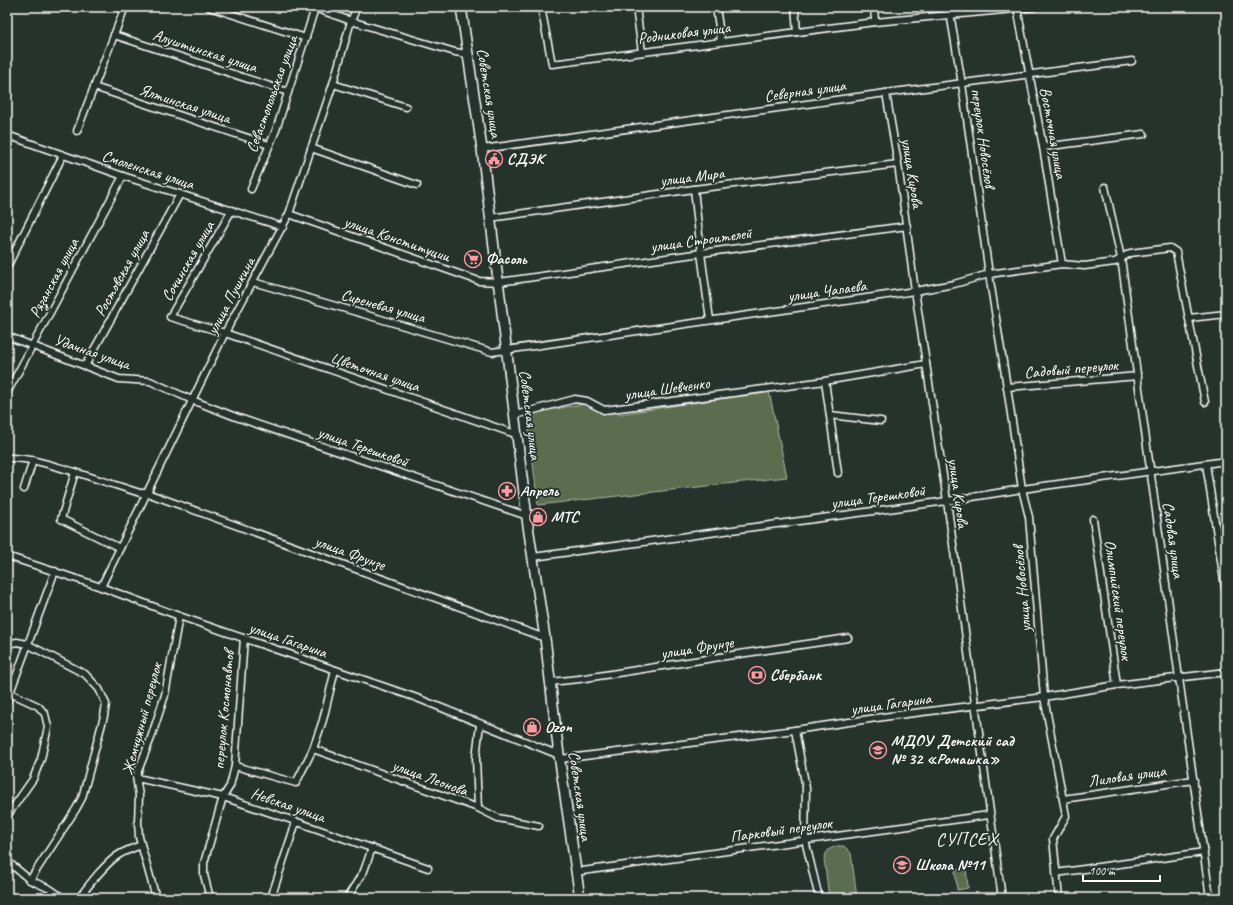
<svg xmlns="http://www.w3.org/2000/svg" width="1233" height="905" font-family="Caveat,sans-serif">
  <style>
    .green { fill: #5c6d4f; stroke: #aeb6a7 }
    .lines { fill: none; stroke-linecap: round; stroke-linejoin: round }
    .minor-casing { stroke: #fff; stroke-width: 9 }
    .secondary-casing { stroke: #fff; stroke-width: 12 }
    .minor { stroke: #26332d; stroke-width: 6 }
    .secondary { stroke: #26332d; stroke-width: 9 }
    .labels { text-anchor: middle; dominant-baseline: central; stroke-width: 3.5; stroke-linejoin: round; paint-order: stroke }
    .street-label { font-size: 16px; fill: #fff; stroke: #26332d }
    .poi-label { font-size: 16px; font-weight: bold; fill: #fff; stroke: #26332d; text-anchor: start }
    .quarter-label { font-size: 18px; letter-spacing: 1px; fill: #fff; stroke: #26332d }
  </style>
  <rect width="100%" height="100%" fill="#26332d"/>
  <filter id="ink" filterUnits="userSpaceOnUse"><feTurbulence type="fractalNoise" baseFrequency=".025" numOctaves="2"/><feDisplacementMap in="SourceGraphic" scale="8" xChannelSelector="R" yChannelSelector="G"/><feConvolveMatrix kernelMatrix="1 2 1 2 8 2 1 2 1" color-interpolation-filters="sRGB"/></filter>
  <g filter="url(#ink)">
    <!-- green -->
    <g class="green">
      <path d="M769,391L787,477L538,505L527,414L583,404L620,414Z"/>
      <path d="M836,846H844L851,853L857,898H829L824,858L828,850Z"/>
      <path d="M966,868L968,888L957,890L955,870Z"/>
    </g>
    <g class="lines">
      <!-- minor casing -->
      <g class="minor-casing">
        <g id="minor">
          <path d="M209,7L306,38"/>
          <path d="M316,7L315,8L351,21L455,52L467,54"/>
          <path d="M541,7L552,64L875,22L1035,7"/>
          <path d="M636,7L642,52"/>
          <path d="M716,7L721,41"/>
          <path d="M795,7L797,32"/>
          <path d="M874,7L875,22"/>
          <path d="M949,7L962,84L989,274L1007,387L1022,489L1029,517L1044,697L1066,816L1053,839L1059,898"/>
          <path d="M1017,7L1043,147L1062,264"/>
          <path d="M114,35L288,92"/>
          <path d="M333,84L406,107"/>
          <path d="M94,87L269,145"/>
          <path d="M886,93L898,164L915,291L947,501L1002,898"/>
          <path d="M77,131L125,7"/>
          <path d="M7,135L123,176L283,227"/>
          <path d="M1043,147L1144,134"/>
          <path d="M311,148L417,185"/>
          <path d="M482,149L886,93L1132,61"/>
          <path d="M1105,187L1121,258L1179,678L1210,898"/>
          <path d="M251,189L276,130L315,8"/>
          <path d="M694,189L701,253L710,320"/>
          <path d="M232,210L170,317L225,333L518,435"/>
          <path d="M289,214L479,281L499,282L701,253L907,226"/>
          <path d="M490,218L694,189L898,164"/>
          <path d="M7,267L63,155"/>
          <path d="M253,282L377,318L492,352L915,291L954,284L989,274L1062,264L1084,266L1115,262L1130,253L1170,248L1176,252L1205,402"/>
          <path d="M1189,318L1226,314"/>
          <path d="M7,336L119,379L150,381L192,400L236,417L527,516"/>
          <path d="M85,366L180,194"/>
          <path d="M825,381L838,473"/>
          <path d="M1007,387L1138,376"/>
          <path d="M7,393L123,176"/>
          <path d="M515,415L575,399L587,401L604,410L825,381L926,364"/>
          <path d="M830,415L881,421"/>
          <path d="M7,458C31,457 53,466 75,472"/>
          <path d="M1206,464L1226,593"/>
          <path d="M24,489L33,460"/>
          <path d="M1093,519L1117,685"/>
          <path d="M120,548L61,519L75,472L140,493H147L545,638"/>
          <path d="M7,556L101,587L179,616L417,698L559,755"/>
          <path d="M533,557L947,501L1022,489L1226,461"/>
          <path d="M101,587L225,333L289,214L333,84L351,21L357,7"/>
          <path d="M7,644L17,642L27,644L85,674L99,689L106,704L104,716L82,798L76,809L30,880"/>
          <path d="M550,682L579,679L739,654L848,638"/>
          <path d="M7,701L55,571"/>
          <path d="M795,730L806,788L805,840L819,898"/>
          <path d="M313,749L478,808L498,818L539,826"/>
          <path d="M560,759L795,730L890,716L1044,697L1117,685L1226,672"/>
          <path d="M235,766L296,783L313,749L323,720L335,670"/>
          <path d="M137,778L223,797L286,818L428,868"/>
          <path d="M1063,799L1194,780"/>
          <path d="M478,808L476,758L480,724"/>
          <path d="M7,816L33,779L41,759L48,727L45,714L38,706L10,693"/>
          <path d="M7,861L30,880L50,889L63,898"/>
          <path d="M575,872L989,815"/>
          <path d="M1056,873L1204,852"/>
          <path d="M79,898C89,885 106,862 120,854C127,850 134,848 141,845"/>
          <path d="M156,898L139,837L138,822L139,796L136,776L151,738L165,695L179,616"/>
          <path d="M210,898L204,875V863L223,797L230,786L235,766L244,638"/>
          <path d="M271,898L296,822"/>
          <path d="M347,898L364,871L372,848"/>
        </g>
      </g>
      <!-- secondary casing -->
      <g class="secondary-casing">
        <path id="secondary" d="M461,7L482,149L528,526L545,638L559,755L580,898"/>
      </g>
      <!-- minor -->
      <use href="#minor" class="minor"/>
      <!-- secondary -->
      <use href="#secondary" class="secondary"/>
    </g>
  </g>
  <!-- icons -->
  <defs>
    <g id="civic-ring" transform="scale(0.9)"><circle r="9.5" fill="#26332d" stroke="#ff9aa2" stroke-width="1.5"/><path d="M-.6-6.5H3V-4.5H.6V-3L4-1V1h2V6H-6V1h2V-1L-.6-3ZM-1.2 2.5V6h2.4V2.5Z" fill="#ff9aa2"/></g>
    <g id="supermarket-ring" transform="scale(0.9)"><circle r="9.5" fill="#26332d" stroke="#ff9aa2" stroke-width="1.5"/><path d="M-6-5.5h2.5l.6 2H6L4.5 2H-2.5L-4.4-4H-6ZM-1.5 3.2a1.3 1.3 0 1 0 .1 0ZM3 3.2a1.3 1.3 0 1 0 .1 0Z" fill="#ff9aa2"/></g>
    <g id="pharmacy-ring" transform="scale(0.9)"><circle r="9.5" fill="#26332d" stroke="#ff9aa2" stroke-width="1.5"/><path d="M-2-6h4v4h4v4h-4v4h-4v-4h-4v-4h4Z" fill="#ff9aa2"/></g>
    <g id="shop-ring" transform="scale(0.9)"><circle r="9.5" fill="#26332d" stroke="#ff9aa2" stroke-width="1.5"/><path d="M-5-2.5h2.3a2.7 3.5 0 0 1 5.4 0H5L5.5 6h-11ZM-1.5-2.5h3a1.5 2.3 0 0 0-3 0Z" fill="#ff9aa2"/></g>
    <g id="bank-ring" transform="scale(0.9)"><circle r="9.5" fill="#26332d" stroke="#ff9aa2" stroke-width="1.5"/><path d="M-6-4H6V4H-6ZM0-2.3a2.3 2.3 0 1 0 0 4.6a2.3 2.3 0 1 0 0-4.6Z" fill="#ff9aa2"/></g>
    <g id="school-ring" transform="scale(0.9)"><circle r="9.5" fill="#26332d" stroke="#ff9aa2" stroke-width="1.5"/><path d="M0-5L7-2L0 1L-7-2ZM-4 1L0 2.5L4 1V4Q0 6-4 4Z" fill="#ff9aa2"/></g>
  </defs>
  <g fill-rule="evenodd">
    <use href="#civic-ring" x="494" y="159"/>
    <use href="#supermarket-ring" x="473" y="259"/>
    <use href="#pharmacy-ring" x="507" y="491"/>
    <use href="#shop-ring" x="538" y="517"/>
    <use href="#bank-ring" x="757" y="675"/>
    <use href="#shop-ring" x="532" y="727"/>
    <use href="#school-ring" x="878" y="750"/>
    <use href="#school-ring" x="902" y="865"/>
  </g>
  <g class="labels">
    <!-- street labels -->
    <g class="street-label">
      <text transform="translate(684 33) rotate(-7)">Родниковая улица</text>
      <text transform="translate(205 51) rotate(18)">Алуштинская улица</text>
      <text transform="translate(805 91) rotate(-8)">Северная улица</text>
      <text transform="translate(489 93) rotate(81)">Советская улица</text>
      <text transform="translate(272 94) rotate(-70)">Севастопольская улица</text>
      <text transform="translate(185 104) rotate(18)">Ялтинская улица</text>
      <text transform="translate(1053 133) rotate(80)">Восточная улица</text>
      <text transform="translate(983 138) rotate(82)">переулок Новосёлов</text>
      <text transform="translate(148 170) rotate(18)">Смоленская улица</text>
      <text transform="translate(912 173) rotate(81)">улица Кирова</text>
      <text transform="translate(692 177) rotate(-7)">улица Мира</text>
      <text transform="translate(397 239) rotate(19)">улица Конституции</text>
      <text transform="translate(701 240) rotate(-8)">улица Строителей</text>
      <text transform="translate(188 261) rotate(-60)">Сочинская улица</text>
      <text transform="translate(122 273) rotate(-61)">Ростовская улица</text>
      <text transform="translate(54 278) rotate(-62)">Рязанская улица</text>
      <text transform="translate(827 291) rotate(-8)">улица Чапаева</text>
      <text transform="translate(231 296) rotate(-62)">улица Пушкина</text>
      <text transform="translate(383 306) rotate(16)">Сиреневая улица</text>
      <text transform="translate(92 352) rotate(19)">Удачная улица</text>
      <text transform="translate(1071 369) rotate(-5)">Садовый переулок</text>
      <text transform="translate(375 372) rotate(19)">Цветочная улица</text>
      <text transform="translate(667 389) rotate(-8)">улица Шевченко</text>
      <text transform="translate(530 415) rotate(83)">Советская улица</text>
      <text transform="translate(363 447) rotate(19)">улица Терешковой</text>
      <text transform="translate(958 493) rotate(82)">улица Кирова</text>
      <text transform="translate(878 497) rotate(-8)">улица Терешковой</text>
      <text transform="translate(1173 540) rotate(82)">Садовая улица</text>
      <text transform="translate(350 553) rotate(20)">улица Фрунзе</text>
      <text transform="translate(1022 589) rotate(-95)">улица Новосёлов</text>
      <text transform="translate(1118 600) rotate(82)">Олимпийский переулок</text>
      <text transform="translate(288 640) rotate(19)">улица Гагарина</text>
      <text transform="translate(697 648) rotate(-9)">улица Фрунзе</text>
      <text transform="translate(891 704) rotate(-8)">улица Гагарина</text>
      <text transform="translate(224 710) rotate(-85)">переулок Космонавтов</text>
      <text transform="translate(142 719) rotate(-75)">Жемчужный переулок</text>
      <text transform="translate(1127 776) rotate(-8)">Лиловая улица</text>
      <text transform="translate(430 778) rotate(20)">улица Леонова</text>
      <text transform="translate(580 796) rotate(82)">Советская улица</text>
      <text transform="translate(288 805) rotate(19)">Невская улица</text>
      <text transform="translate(781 830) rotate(-8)">Парковый переулок</text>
    </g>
    <!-- poi labels -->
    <g class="poi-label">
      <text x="507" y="159">СДЭК</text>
      <text x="486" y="259">Фасоль</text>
      <text x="520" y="491">Апрель</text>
      <text x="551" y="517">МТС</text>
      <text x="770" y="675">Сбербанк</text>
      <text x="545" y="727">Ozon</text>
      <text x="891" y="741">МДОУ Детский сад<tspan x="891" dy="18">№ 32 «Ромашка»</tspan></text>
      <text x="915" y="865">Школа №11</text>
    </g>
    <!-- quarter labels -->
    <g class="quarter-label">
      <text x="967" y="839">СУПСЕХ</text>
    </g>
  </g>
  <!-- margin -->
  <rect width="1233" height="905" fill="none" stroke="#26332d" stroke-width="24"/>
  <rect x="12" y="12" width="1209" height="881" fill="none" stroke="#fff" stroke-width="1.5" filter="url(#ink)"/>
  <!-- scale -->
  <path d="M1083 875v6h77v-6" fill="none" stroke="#ffffff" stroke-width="2"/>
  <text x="1089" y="875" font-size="12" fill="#ffffff" stroke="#26332d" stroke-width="3" paint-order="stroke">100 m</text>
</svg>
